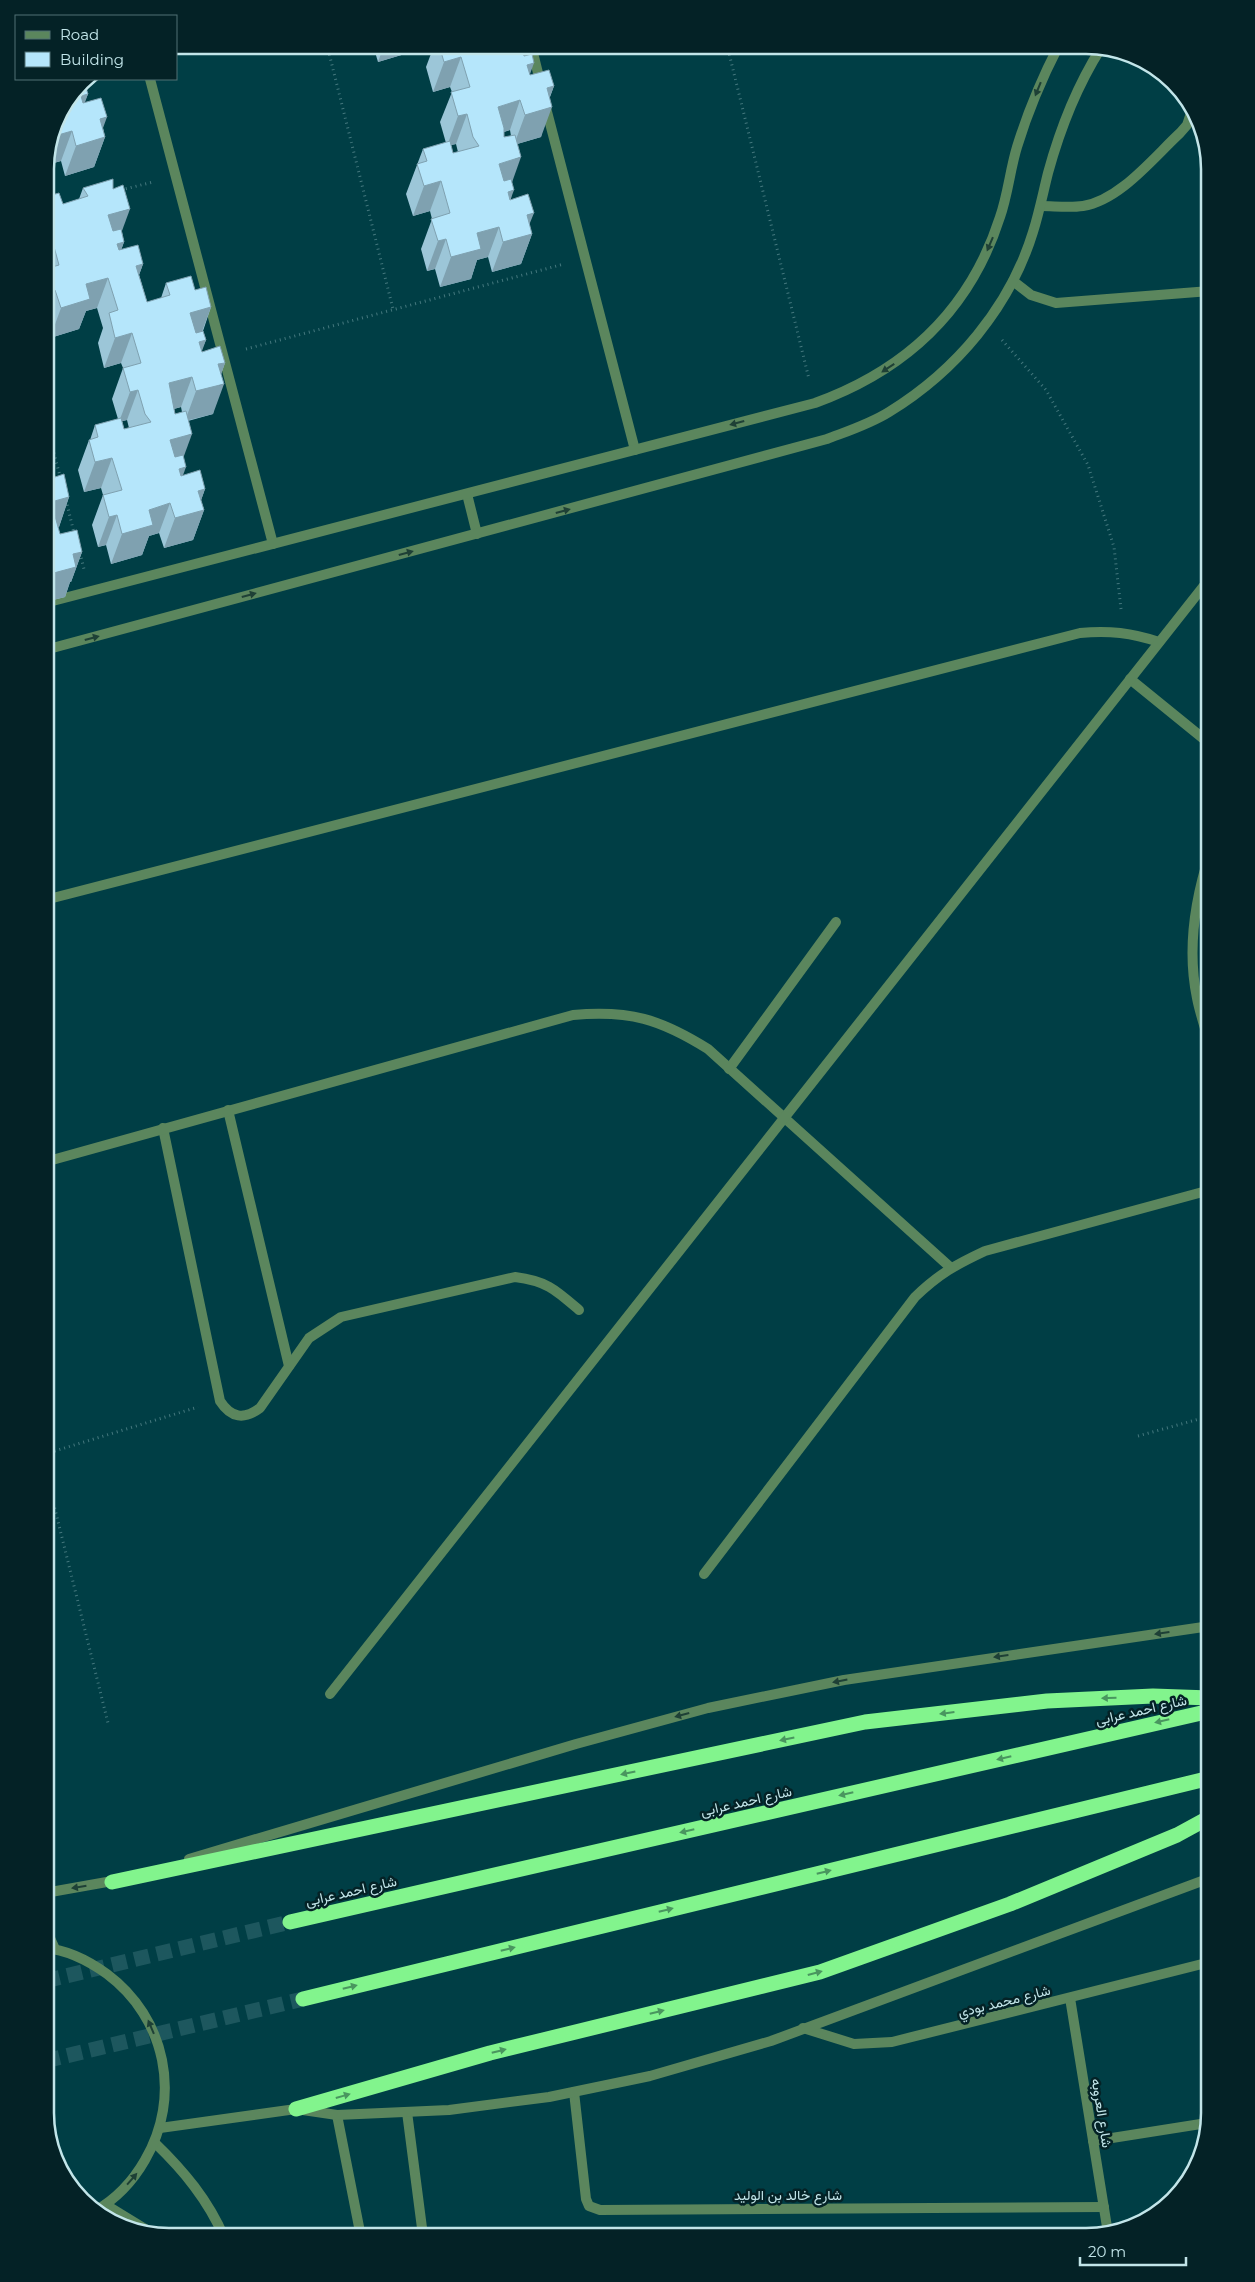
<svg xmlns="http://www.w3.org/2000/svg" width="1255" height="2282" font-family="Montserrat,Vazirmatn,sans-serif">
  <style>
    .lines { fill: none; stroke-linecap: round; stroke-linejoin: round }
    .motorway-tunnel { stroke: #1d575e; stroke-width: 15; stroke-dasharray: 15 8; stroke-linecap: butt }
    .path { stroke: #44787e; stroke-width: 3; stroke-dasharray: 1 4; stroke-linecap: butt }
    .service { stroke: #5b865d; stroke-width: 10 }
    .minor { stroke: #5b865d; stroke-width: 10 }
    .tertiary { stroke: #5b865d; stroke-width: 10 }
    .motorway { stroke: #82f48d; stroke-width: 15 }
    .wall { fill: #9cc6d8; fill-rule: evenodd }
    .shaded-wall { fill: #7fa1b0 }
    .building { fill: #b5e6fb; stroke: #7fa1b0 }
    .oneway { fill: #1e4036 }
    .oneway2 { fill: #49965f }
    .labels { text-anchor: middle; dominant-baseline: central; stroke-width: 5; stroke-linejoin: round; paint-order: stroke }
    .street-label { font-size: 14px; fill: #c2e5e9; stroke: #042226 }
    .rim { fill: none; stroke: #c2e5e9; stroke-width: 2.5 }
  </style>
  <rect width="100%" height="100%" fill="#003e45"/>
  <g class="lines">
    <!-- motorway-tunnel -->
    <g class="motorway-tunnel">
      <path d="M45,1981L290,1922"/>
      <path d="M45,2061L303,1999"/>
    </g>
    <!-- path -->
    <g class="path">
      <path d="M327,45L393,309"/>
      <path d="M727,45L809,379"/>
      <path d="M121,190L153,182"/>
      <path d="M1002,340L1046,390L1088,465L1114,547L1121,609"/>
      <path d="M246,349L564,264"/>
      <path d="M45,419L61,480"/>
      <path d="M66,500L74,533"/>
      <path d="M80,553L84,569"/>
      <path d="M1138,1436L1210,1416"/>
      <path d="M45,1454L198,1407"/>
      <path d="M45,1469L108,1723"/>
    </g>
    <!-- service -->
    <g class="service">
      <path d="M1041,206C1054,206 1069,208 1083,206C1120,200 1153,158 1180,133L1187,125L1192,110"/>
      <path d="M729,1069L836,922"/>
      <path d="M228,1110L289,1366"/>
      <path d="M163,1128L220,1401C231,1418 244,1420 260,1408L309,1338L341,1317L515,1277C547,1281 556,1290 579,1310"/>
      <path d="M407,2112L422,2228L420,2237"/>
      <path d="M337,2115L361,2237"/>
    </g>
    <!-- minor -->
    <g class="minor">
      <path d="M531,45L541,85"/>
      <path d="M150,79L273,544"/>
      <path d="M545,104L635,450"/>
      <path d="M1013,281L1031,295L1056,303L1210,291"/>
      <path d="M467,494L477,534"/>
      <path d="M45,603L815,403C906,370 970,311 1000,217C1008,194 1010,170 1017,147C1028,111 1042,78 1059,45"/>
      <path d="M45,650L827,439C848,431 870,424 889,412C956,371 1010,307 1033,232C1039,213 1043,193 1048,173C1060,129 1077,86 1101,48"/>
      <path d="M1130,679L1210,744"/>
      <path d="M45,900L1080,633C1109,630 1132,633 1159,642"/>
      <path d="M1210,1046C1206,1030 1200,1014 1197,998C1187,950 1195,899 1210,853"/>
      <path d="M45,1162L573,1015C630,1010 660,1019 708,1049L950,1267"/>
      <path d="M704,1574L915,1297C939,1274 955,1265 985,1251L1210,1190"/>
      <path d="M330,1694L1210,578"/>
      <path d="M1070,1998L1108,2233"/>
      <path d="M803,2028L854,2044L892,2042L1210,1962"/>
      <path d="M574,2092L586,2199L589,2206L600,2210L1104,2207"/>
      <path d="M1093,2141L1207,2123"/>
      <path d="M155,2143C184,2171 208,2200 224,2237"/>
      <path d="M106,2205L155,2235"/>
      <path d="M558,2237V2235"/>
    </g>
    <!-- tertiary -->
    <g class="tertiary">
      <path d="M189,1859L576,1744L708,1708L844,1680L1210,1626"/>
      <path d="M45,1893L118,1880"/>
      <path d="M45,1927L55,1949"/>
      <path d="M45,1948C68,1950 89,1961 107,1974C166,2018 182,2097 145,2160C133,2181 116,2199 95,2211"/>
      <path d="M160,2128L296,2109L337,2115L449,2110L549,2097L650,2076L771,2041L1210,1878"/>
    </g>
    <!-- motorway -->
    <g class="motorway">
      <path d="M112,1882L865,1722L1047,1701L1153,1696L1210,1698"/>
      <path d="M290,1922L1210,1711"/>
      <path d="M303,1999L1210,1778"/>
      <path d="M296,2109L490,2053L820,1972L1010,1904L1177,1835L1210,1817"/>
    </g>
  </g>
  <!-- wall -->
  <g class="wall">
    <path d="M373,45H411L408,53L378,62Z"/>
    <path d="M430,45H535L531,55L530,75L554,86L550,97L541,137L517,144L512,182L511,199L529,224L532,234L521,264L492,272L488,257L477,260L471,279L440,287L435,269L427,271L421,249L432,219L430,211L413,216L406,194L423,149L446,143L440,122L452,92L450,87L433,92L426,67L432,51ZM510,130L511,136L504,137V132ZM456,144L458,152L453,153L451,145Z"/>
    <path d="M85,79H87L85,86L88,94L84,103L103,128L105,137L94,167L65,176L61,161L50,164L45,178V161Z"/>
    <path d="M83,188L113,189L124,242L121,250L143,264L139,275L147,302L161,298L166,283L195,290L211,307L203,331L206,340L201,351L225,363L221,374L213,414L188,421L183,458L182,476L205,489L201,500L204,510L193,540L164,548L159,533L149,536L142,555L111,564L106,545L98,547L92,525L103,495L101,488L84,492L78,470L89,440H90L95,425L118,419L112,399L123,368L121,363L104,368L98,343L103,328L97,308L86,311L79,329L50,338L45,323V197L63,204L79,199ZM181,407L182,412L175,414L174,409ZM127,420L129,428L124,429L122,421Z"/>
    <path d="M45,459L55,477L69,497L59,527H58L60,534L82,552L71,582H70L65,597L45,602Z"/>
  </g>
  <!-- shaded-wall -->
  <g class="shaded-wall">
    <path d="M384,45H411L408,53L378,62Z"/>
    <path d="M515,45H535L529,61L507,67Z"/>
    <path d="M461,57L450,87L433,92L444,62Z"/>
    <path d="M534,63L523,93L527,65Z"/>
    <path d="M85,79H87L83,91L73,94L81,81Z"/>
    <path d="M554,86L545,109L552,107L541,137L514,145L525,115L547,88Z"/>
    <path d="M88,94L77,124L81,96Z"/>
    <path d="M520,100L510,130L487,137L498,107Z"/>
    <path d="M467,114L456,144L447,146L458,116Z"/>
    <path d="M107,117L99,139L105,137L94,167L65,176L76,146L100,119Z"/>
    <path d="M72,131L61,161L50,164L45,178V161L51,137Z"/>
    <path d="M521,157L510,188L488,194L499,164Z"/>
    <path d="M441,181L430,211L413,216L424,186Z"/>
    <path d="M514,190L503,220L508,192Z"/>
    <path d="M130,209L119,239L97,245L108,215Z"/>
    <path d="M534,213L525,235L532,234L521,264L492,272L503,242L527,215Z"/>
    <path d="M499,227L488,257L477,260L471,279L440,287L451,257L477,233Z"/>
    <path d="M50,232L45,245V233Z"/>
    <path d="M446,239L435,269L427,271L438,241Z"/>
    <path d="M124,242L113,272L117,244Z"/>
    <path d="M143,264L132,294L136,266Z"/>
    <path d="M108,278L97,308L86,311L79,329L50,338L61,308L86,284Z"/>
    <path d="M55,290L45,316V297L47,292Z"/>
    <path d="M211,307L200,337L179,343L190,313Z"/>
    <path d="M132,333L121,363L104,368L115,338Z"/>
    <path d="M206,340L195,370L199,342Z"/>
    <path d="M225,363L217,386L224,384L213,414L185,421L196,391L218,364Z"/>
    <path d="M192,377L181,407L158,413L169,383Z"/>
    <path d="M138,390L127,420L119,422L130,392Z"/>
    <path d="M192,434L181,464L159,470L170,440Z"/>
    <path d="M112,458L101,488L84,492L95,462Z"/>
    <path d="M186,467L175,497L179,469Z"/>
    <path d="M205,489L197,512L204,510L193,540L164,548L175,518L198,491Z"/>
    <path d="M69,497L59,527L45,530L51,502Z"/>
    <path d="M170,503L159,533L149,536L142,555L111,564L122,534L149,510Z"/>
    <path d="M117,515L106,545L98,547L109,517Z"/>
    <path d="M82,552L71,582H70L65,597L45,602V586L50,574L73,554Z"/>
  </g>
  <!-- building -->
  <g class="building">
    <path d="M439,45H521L524,56L532,54L534,63L527,65L530,75L549,70L554,86L547,88L552,107L525,115L520,100L498,107L504,128V137L515,135L521,157L499,164L504,181L511,179L514,190L508,192L510,200L528,194L534,213L527,215L532,234L503,242L499,227L477,233L481,249L451,257L446,239L438,241L431,219L450,213L441,181L424,186L417,164L427,161L423,149L450,141L453,153L479,146L473,137L467,114L458,116L451,92L470,87L461,57L444,62Z"/>
    <path d="M84,82L88,94L81,96L83,103L101,98L107,117L100,119L105,137L76,146L72,131L51,137L55,121L80,83Z"/>
    <path d="M50,138L55,152L47,154Z"/>
    <path d="M113,179V189L123,185L130,209L108,215L113,231L121,229L124,242L117,244L119,250L138,245L143,264L136,266L147,302L170,295L166,283L191,276L195,290L206,287L211,307L190,313L196,333L203,331L206,340L199,342L202,352L220,346L225,363L218,364L224,384L196,391L192,377L169,383L175,414L186,411L192,434L170,440L175,457L183,455L186,467L179,469L181,476L200,470L205,489L198,491L204,510L175,518L170,503L149,510L153,525L122,534L117,515L109,517L103,495L122,490L112,458L95,462L89,440L98,437L95,425L121,418L124,429L151,422L145,414L138,390L130,392L123,368L141,363L132,333L115,338L109,313L118,310L108,278L86,284L90,299L61,308L55,290L47,292L45,285V269L59,265L50,232L45,233V197L59,193L63,204L88,196L83,188Z"/>
    <path d="M50,458L55,477L64,474L69,497L51,502L60,534L77,530L82,552L73,554L76,567L50,574L47,562H45V459Z"/>
  </g>
  <!-- one-way arrows -->
  <defs><path id="oneway-solid" d="M-6-.8H1V-3.2L6.5 0L1 3.2V.8H-6Z" transform="scale(1.25)"/></defs>
  <g class="oneway">
    <use href="#oneway-solid" transform="translate(1038 89) rotate(112)"/>
    <use href="#oneway-solid" transform="translate(990 244) rotate(113)"/>
    <use href="#oneway-solid" transform="translate(888 368) rotate(147)"/>
    <use href="#oneway-solid" transform="translate(737 423) rotate(165)"/>
    <use href="#oneway-solid" transform="translate(563 511) rotate(-15)"/>
    <use href="#oneway-solid" transform="translate(406 553) rotate(-15)"/>
    <use href="#oneway-solid" transform="translate(249 595) rotate(-15)"/>
    <use href="#oneway-solid" transform="translate(92 638) rotate(-15)"/>
    <use href="#oneway-solid" transform="translate(1162 1633) rotate(172)"/>
    <use href="#oneway-solid" transform="translate(1001 1656) rotate(172)"/>
    <use href="#oneway-solid" transform="translate(840 1681) rotate(169)"/>
    <use href="#oneway-solid" transform="translate(682 1715) rotate(165)"/>
    <use href="#oneway-solid" transform="translate(79 1887) rotate(171)"/>
    <use href="#oneway-solid" transform="translate(151 2027) rotate(-113)"/>
    <use href="#oneway-solid" transform="translate(132 2179) rotate(-49)"/>
  </g>
  <g class="oneway2">
    <use href="#oneway-solid" transform="translate(1109 1698) rotate(178)"/>
    <use href="#oneway-solid" transform="translate(947 1713) rotate(173)"/>
    <use href="#oneway-solid" transform="translate(1162 1721) rotate(167)"/>
    <use href="#oneway-solid" transform="translate(787 1739) rotate(168)"/>
    <use href="#oneway-solid" transform="translate(1004 1758) rotate(167)"/>
    <use href="#oneway-solid" transform="translate(628 1773) rotate(168)"/>
    <use href="#oneway-solid" transform="translate(846 1794) rotate(167)"/>
    <use href="#oneway-solid" transform="translate(687 1831) rotate(167)"/>
    <use href="#oneway-solid" transform="translate(824 1872) rotate(-14)"/>
    <use href="#oneway-solid" transform="translate(666 1910) rotate(-14)"/>
    <use href="#oneway-solid" transform="translate(508 1949) rotate(-14)"/>
    <use href="#oneway-solid" transform="translate(815 1973) rotate(-15)"/>
    <use href="#oneway-solid" transform="translate(350 1987) rotate(-14)"/>
    <use href="#oneway-solid" transform="translate(657 2012) rotate(-14)"/>
    <use href="#oneway-solid" transform="translate(499 2051) rotate(-14)"/>
    <use href="#oneway-solid" transform="translate(343 2096) rotate(-16)"/>
  </g>
  <g class="labels">
    <!-- street labels -->
    <g class="street-label">
      <text transform="translate(1141 1710) rotate(-13)">شارع احمد عرابى</text>
      <text transform="translate(746 1801) rotate(-13)">شارع احمد عرابى</text>
      <text transform="translate(351 1891) rotate(-13)">شارع احمد عرابى</text>
      <text transform="translate(1004 2001) rotate(-14)">شارع محمد بودي</text>
      <text transform="translate(1102 2113) rotate(81)">شارع العروبه</text>
      <text x="788" y="2195">شارع خالد بن الوليد</text>
    </g>
  </g>
  <!-- crop -->
  <path d="M0 0H1255V2282H0ZM169 54H1086A115 115 0 0 1 1201 169V2113A115 115 0 0 1 1086 2228H169A115 115 0 0 1 54 2113V169A115 115 0 0 1 169 54Z" fill="#042226" fill-rule="evenodd"/>
  <path class="rim" d="M169 54H1086A115 115 0 0 1 1201 169V2113A115 115 0 0 1 1086 2228H169A115 115 0 0 1 54 2113V169A115 115 0 0 1 169 54Z"/>
  <!-- legend -->
  <rect x="15" y="15" width="162" height="65" fill="#042226" stroke="#507074"/>
  <rect x="25" y="31" width="25" height="8" fill="#5b865d" stroke="#507074"/>
  <text x="60" y="40" font-size="15" fill="#c2e5e9">Road</text>
  <rect x="25" y="52" width="25" height="15" fill="#b5e6fb" stroke="#507074"/>
  <text x="60" y="65" font-size="15" fill="#c2e5e9">Building</text>
  <!-- scale -->
  <path d="M1080 2257v8h106v-8" fill="none" stroke="#c2e5e9" stroke-width="2.5"/>
  <text x="1088" y="2257" font-size="15" fill="#c2e5e9" stroke="#042226" stroke-width="4" paint-order="stroke">20 m</text>
</svg>
